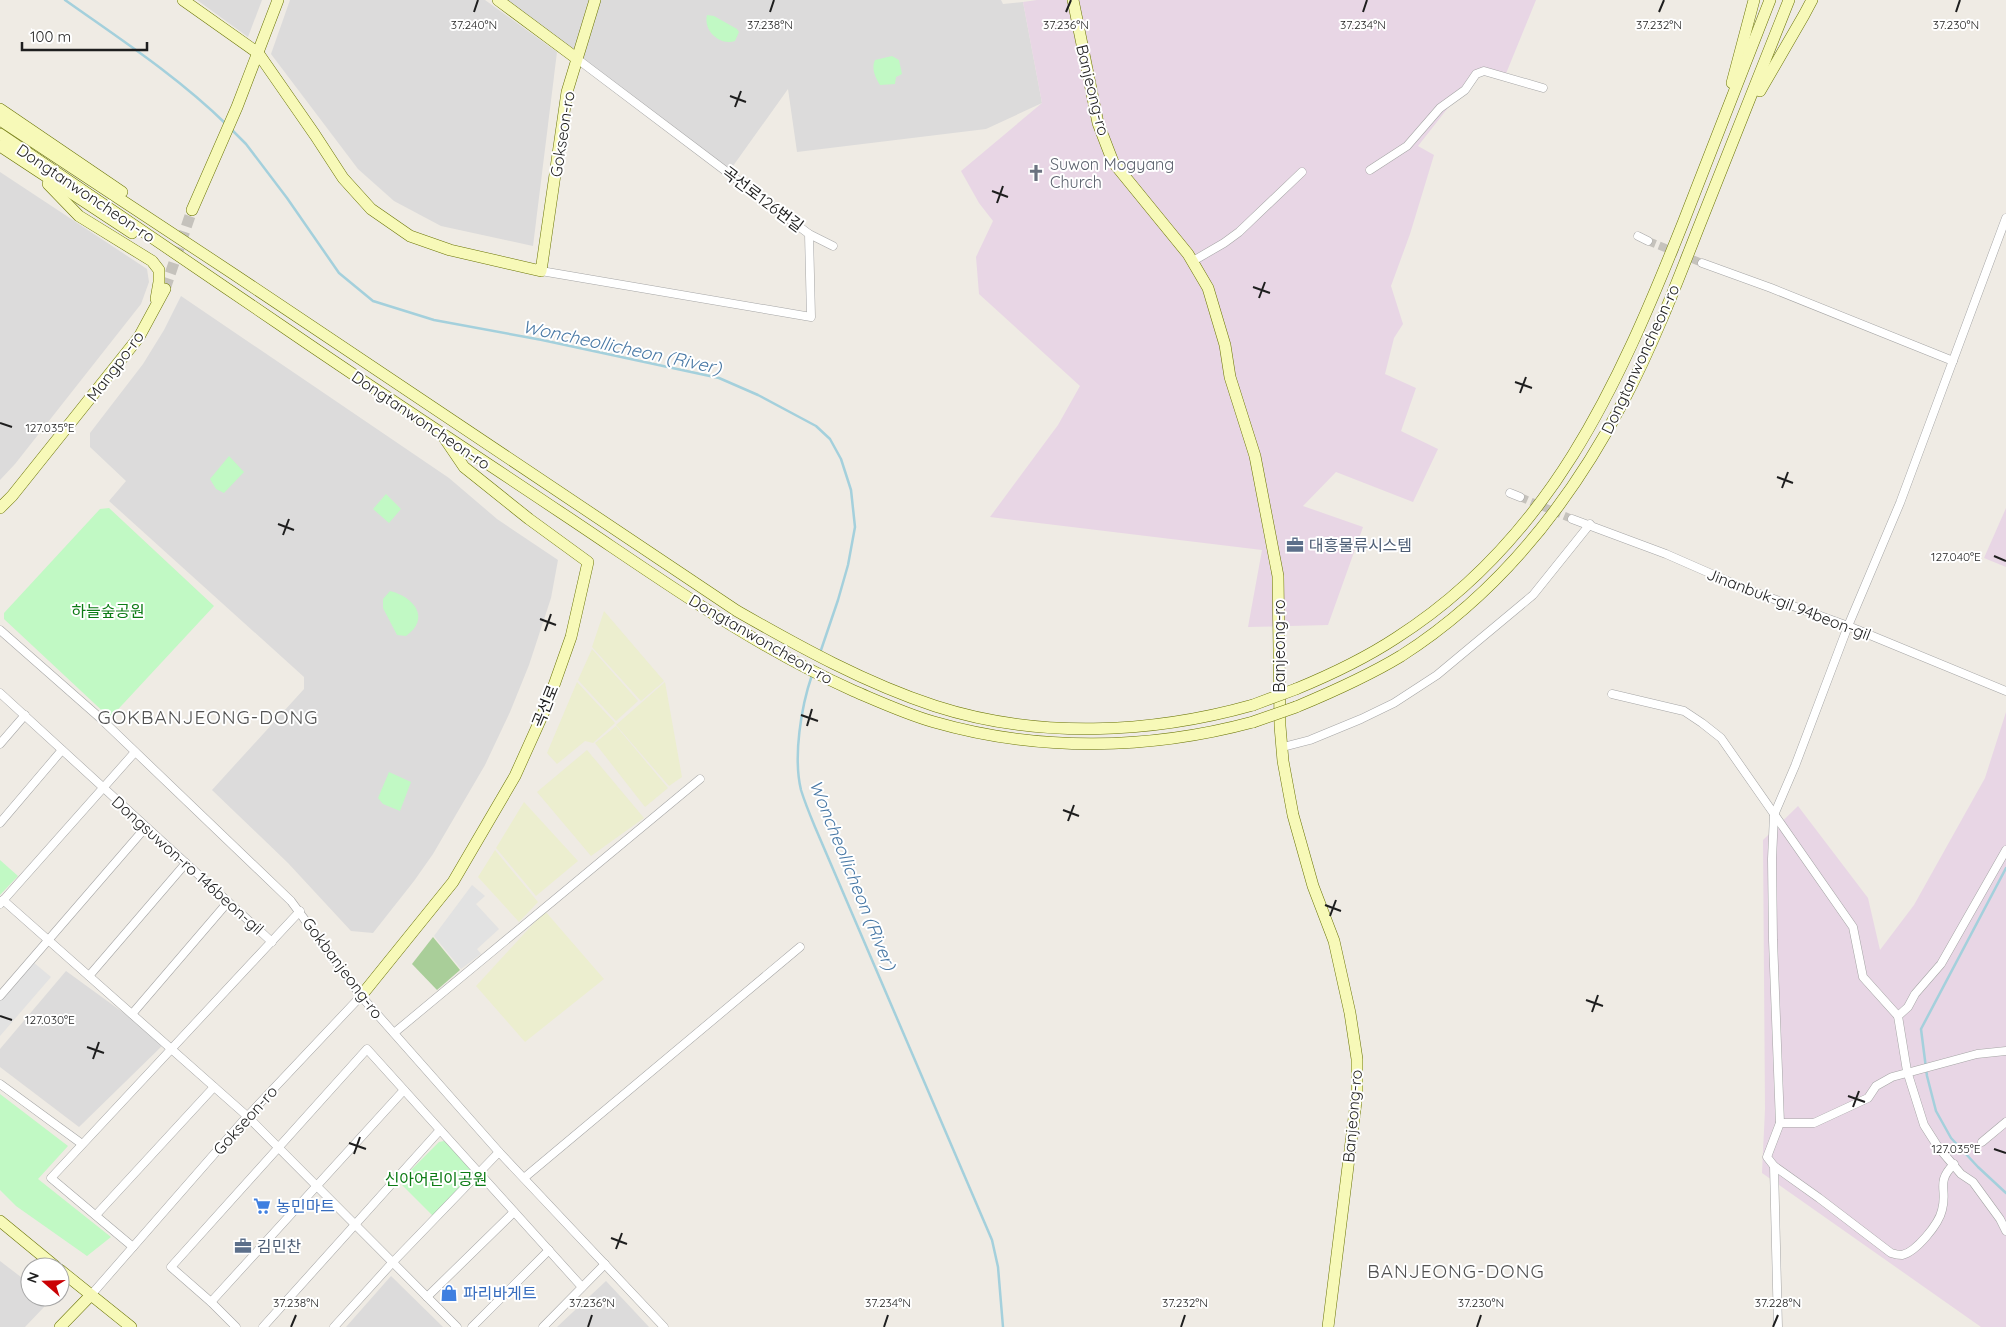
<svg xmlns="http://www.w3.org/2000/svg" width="2006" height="1327" font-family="Quicksand,'Noto Sans KR',sans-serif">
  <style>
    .residential { fill: #dcdbdb }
    .industrial { fill: #e8d6e5 }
    .farmland { fill: #eceecf }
    .forest { fill: #a9ce99 }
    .park { fill: #c1f9c4 }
    .parking { fill: #e2e2e2 }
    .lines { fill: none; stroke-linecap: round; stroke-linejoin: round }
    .stream { stroke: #a4d0dc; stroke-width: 2.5 }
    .street-tunnel { stroke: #c5c2bc; stroke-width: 8; stroke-dasharray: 8 4; stroke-linecap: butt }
    .secondary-tunnel { stroke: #c5c2bc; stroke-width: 11; stroke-dasharray: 11 5.5; stroke-linecap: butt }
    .street-casing { stroke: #a5a5a5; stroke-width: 9 }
    .secondary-casing { stroke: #6a7406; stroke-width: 12 }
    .street { stroke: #fff; stroke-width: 8 }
    .secondary { stroke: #f7f9b8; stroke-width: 11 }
    .secondary-bridge-casing { stroke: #6a7406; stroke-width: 12; stroke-linecap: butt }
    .secondary-bridge { stroke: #f7f9b8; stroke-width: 11 }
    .ticks { fill: none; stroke: #1e1e1e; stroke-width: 2 }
    .labels { text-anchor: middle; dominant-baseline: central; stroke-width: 4; stroke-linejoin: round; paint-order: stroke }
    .street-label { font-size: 16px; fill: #1e1e1e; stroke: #fff }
    .worship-label { font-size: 16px; fill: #5b616d; stroke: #fff; text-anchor: start }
    .service-label { font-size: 16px; fill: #4e5e75; stroke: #fff; text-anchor: start }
    .park-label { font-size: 16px; fill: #0c7b14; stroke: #fff }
    .shop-label { font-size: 16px; fill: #366cbe; stroke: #fff; text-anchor: start }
    .water-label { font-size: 18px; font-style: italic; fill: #4878a5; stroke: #fff }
    .quarter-label { font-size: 19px; letter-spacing: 1px; fill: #515151; stroke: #fff }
    .ticks-label { font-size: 12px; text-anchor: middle; fill: #1e1e1e; stroke: #fff; stroke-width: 4; stroke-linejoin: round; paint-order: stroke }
  </style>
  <rect width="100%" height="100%" fill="#efebe4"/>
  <!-- residential -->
  <g class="residential">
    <path d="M197,0H262L248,37Z"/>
    <path d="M290,0H485L557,52L533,246L441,226L394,201L358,169L271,54Z"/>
    <path d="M498,0H1001L1003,4L1023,2L1042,103L986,129L797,152L788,89L728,173Z"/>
    <path d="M0,172L147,269L149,282L141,304L15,464L0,480Z"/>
    <path d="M181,296L449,478L497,519L558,560L551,598L529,665L510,712L485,765L433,854L414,881L373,933L351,931L288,863L212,790L304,689V677L109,501L126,481L90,447V433L143,364L164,330Z"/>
    <path d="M66,971L165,1043L79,1127L0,1067V1049Z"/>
    <path d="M0,1261L30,1284V1297H44V1307L25,1327H0Z"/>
    <path d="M391,1276L443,1327H346Z"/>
    <path d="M606,1281L649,1327H557Z"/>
  </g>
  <!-- industrial -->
  <g class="industrial">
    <path d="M1037,0H1536L1505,76H1473L1418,146L1434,155L1410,234L1391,286L1403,324L1394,338L1385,374L1416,388L1401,431L1438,449L1413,502L1336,472L1303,506L1363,527L1328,625L1248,627L1262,550L990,517L1058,425L1080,386L979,294L976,257L993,221L979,203L961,171L1042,103L1023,2Z"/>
    <path d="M2006,508V567L1984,558Z"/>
    <path d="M2006,712V1327H1981L1762,1173L1765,1109L1763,840L1798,806L1868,898L1880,950L1914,905L1985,778Z"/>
  </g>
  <!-- farmland -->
  <g class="farmland">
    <path d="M604,611L664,681L641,701L592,647Z"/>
    <path d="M592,649L638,701L616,721L578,680Z"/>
    <path d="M577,682L615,723L593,743L585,741L557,764L547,753Z"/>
    <path d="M665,682L682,777L669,786L616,725Z"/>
    <path d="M616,726L668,788L645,807L595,743Z"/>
    <path d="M587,750L644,818L591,856L537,792Z"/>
    <path d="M524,802L578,861L536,896L496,848Z"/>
    <path d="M495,850L538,902L519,922L478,877Z"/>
    <path d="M545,911L604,979L525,1042L476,986Z"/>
  </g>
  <!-- forest -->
  <path class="forest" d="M433,937L460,970L437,990L412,964Z"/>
  <!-- park -->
  <g class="park">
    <path d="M707,15L714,16L737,29L739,32L735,41C720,46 703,31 707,15Z"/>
    <path d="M892,56L899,60L902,74L896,77L895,84L880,85C875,77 871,68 875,60Z"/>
    <path d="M229,456L244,472L224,493L216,489L210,479Z"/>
    <path d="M386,494L401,509L389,523L373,509Z"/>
    <path d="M109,508L214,606L110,718L4,619V613L100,509Z"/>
    <path d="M390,591C414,597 431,618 406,636L397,635L383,608V599Z"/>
    <path d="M389,772L411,782L400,811L383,804L378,798Z"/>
    <path d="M0,860L18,876L0,895Z"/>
    <path d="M0,1094L68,1146L38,1179L111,1237L87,1256L16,1206L0,1190Z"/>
    <path d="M444,1141L474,1171L473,1176L434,1217L399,1182L439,1142Z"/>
  </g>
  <!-- parking -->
  <g class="parking">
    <path d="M472,885L485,896L476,904L499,929L477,949L481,954L461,969L434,936Z"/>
    <path d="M33,962L51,977L0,1036V1000Z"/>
  </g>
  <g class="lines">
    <!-- stream -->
    <g class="stream">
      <path d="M65,0C120,39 177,76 226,124"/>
      <path d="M231,129L246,144L287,198L339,273L373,301L434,320L542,340L719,378L758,395L816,426L830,439L841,459L851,490L855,527L848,565L838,600L820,653"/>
      <path d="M812,675C801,707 793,757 801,790C805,803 810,815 815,827L992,1240L998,1267L1003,1327"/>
      <path d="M2006,868L1921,1029L1927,1076L1936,1111L1951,1138L1978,1167L2006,1193"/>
    </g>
    <!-- street-tunnel -->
    <g class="street-tunnel">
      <path d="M1648,241L1702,263"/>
      <path d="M1520,497L1572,519"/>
    </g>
    <!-- secondary-tunnel -->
    <path class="secondary-tunnel" d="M165,289L192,210"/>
    <!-- street casing -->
    <g class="street-casing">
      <g id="street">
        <path d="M1370,170L1407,146L1440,108L1465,90L1476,74L1484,71L1543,88"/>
        <path d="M809,234L833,246"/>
        <path d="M1638,236L1648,241"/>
        <path d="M1193,261L1224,243L1239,232L1302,172"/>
        <path d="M1702,263L1771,288L1953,361"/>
        <path d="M541,271L811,317L809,234L576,58"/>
        <path d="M1510,493L1520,497"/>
        <path d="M1572,519L1666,554L1746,589L1848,626L2006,691"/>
        <path d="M0,630L99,717L291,901L361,996L499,1152L664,1327"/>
        <path d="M0,693L272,942"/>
        <path d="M1612,694L1684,711L1702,723L1721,738L1853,927L1863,977L1898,1016"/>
        <path d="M0,744L25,715"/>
        <path d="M1283,747L1310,740L1361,719L1394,703L1437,675L1533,595L1590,524"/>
        <path d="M0,823L62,750"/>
        <path d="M2006,850L1941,964L1915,994L1908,1007L1898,1016L1907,1071L1924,1125L1938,1147L1961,1174L1973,1182L2000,1219L2006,1231"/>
        <path d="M3,900L247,1116L457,1327"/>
        <path d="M0,904L135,752"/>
        <path d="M89,976L186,863"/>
        <path d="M0,996L146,827"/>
        <path d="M132,1014L228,902"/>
        <path d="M394,1033L700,779"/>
        <path d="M0,1084L82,1144"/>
        <path d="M1780,1123H1814L1868,1098L1876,1086L1892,1077L1977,1054L2006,1051"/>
        <path d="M1982,1142L2006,1122"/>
        <path d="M1774,1166L1819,1198L1891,1253C1894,1254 1899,1255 1902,1255C1916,1252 1939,1224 1942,1210C1948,1189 1935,1183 1954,1164"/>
        <path d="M524,1178L800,947"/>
        <path d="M96,1215L214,1087"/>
        <path d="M133,1247L51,1178L300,911"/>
        <path d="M91,1295L243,1121L361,996"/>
        <path d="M427,1297L514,1212"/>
        <path d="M211,1302L404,1090"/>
        <path d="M236,1327L211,1302L171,1267L367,1049L582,1287"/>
        <path d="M263,1327L440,1130"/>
        <path d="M334,1327L392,1263L499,1152"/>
        <path d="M472,1327L549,1250"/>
        <path d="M543,1327L605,1264"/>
        <path d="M1778,1327L1774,1166L1767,1157L1780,1123L1773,940L1772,859L1774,815L1795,766L1848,626L1900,503L2006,218"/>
      </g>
    </g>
    <!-- secondary casing -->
    <g class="secondary-casing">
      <g id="secondary">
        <path d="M183,0L258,53L315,135L343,178L371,209L410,236L450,250L541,271L567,92L595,0"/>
        <path d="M498,0L576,58"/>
        <path d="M1073,0L1098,123L1113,162L1188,254L1208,288L1225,345L1230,377L1255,456L1278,576L1280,726L1283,761L1293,815L1313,886L1334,941L1350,1013L1357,1059V1094L1328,1327"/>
        <path d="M1732,83L1754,0"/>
        <path d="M1760,91L1804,15L1812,0"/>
        <path d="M0,109L122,192"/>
        <path d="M0,120L232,273L737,611C800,647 865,683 935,706C1037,739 1150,734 1253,705"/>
        <path d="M0,134C94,197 186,261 279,324C372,388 466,449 560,512C655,575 749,644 854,691C880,702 906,714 934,722C1038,752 1149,750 1253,722"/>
        <path d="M0,146L132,233"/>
        <path d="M48,184L79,216L152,261L159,270V282L156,299"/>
        <path d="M192,210L237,107L278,0"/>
        <path d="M0,508L12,496L139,337L165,289"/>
        <path d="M1296,689C1330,675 1364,659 1396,638C1550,540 1618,386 1683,223C1712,149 1741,74 1770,0"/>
        <path d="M1296,707C1332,692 1368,676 1401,656C1498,594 1570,503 1623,402C1652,347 1675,288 1698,229C1728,153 1759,77 1789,0"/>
        <path d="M361,996L453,882L515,776L547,705L571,637L588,562L529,519L464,467L445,439"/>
        <path d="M0,1221L56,1267"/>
        <path d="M60,1270L131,1327"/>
        <path d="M60,1327L91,1295"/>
      </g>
    </g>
    <!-- street -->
    <use href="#street" class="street"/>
    <!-- secondary -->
    <use href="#secondary" class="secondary"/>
    <!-- secondary-bridge casing -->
    <g class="secondary-bridge-casing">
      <g id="secondary-bridge">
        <path d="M1253,705L1296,689"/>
        <path d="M1253,722L1296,707"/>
      </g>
    </g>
    <!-- secondary-bridge -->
    <use href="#secondary-bridge" class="secondary-bridge"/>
  </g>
  <!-- ticks -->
  <path class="ticks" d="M474,12L478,0M770,12L774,0M1066,12L1071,0M1363,12L1367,0M1659,12L1664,0M1956,12L1960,0M730,96L746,102M735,107L741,91M992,191L1008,197M997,203L1003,186M1253,287L1270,293M1259,298L1265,282M1515,382L1532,388M1520,393L1526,377M0,423L12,427M1777,477L1793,483M1782,488L1788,472M278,524L294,530M283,535L289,519M1994,556L2006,561M540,619L556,625M545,631L551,614M801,715L818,721M807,726L812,709M1063,810L1079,816M1068,821L1074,805M1325,905L1341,911M1330,916L1336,900M1586,1000L1603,1006M1592,1012L1598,995M0,1016L12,1020M87,1047L104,1053M93,1059L99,1042M1848,1096L1865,1102M1853,1107L1859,1091M349,1143L366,1149M1994,1149L2006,1153M354,1154L360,1137M611,1238L627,1244M616,1249L622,1233M291,1327L296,1315M588,1327L592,1315M884,1327L888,1315M1181,1327L1185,1315M1477,1327L1481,1315M1773,1327L1778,1315"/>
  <!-- icons -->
  <defs>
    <g id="church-bare" transform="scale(1.35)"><path d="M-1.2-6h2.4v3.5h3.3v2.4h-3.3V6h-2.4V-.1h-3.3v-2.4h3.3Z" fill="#6b7280" stroke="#fff" stroke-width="2.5" paint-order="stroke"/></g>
    <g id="office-bare" transform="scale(1.35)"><path d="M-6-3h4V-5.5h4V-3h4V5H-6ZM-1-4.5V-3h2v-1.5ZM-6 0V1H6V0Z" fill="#5c6f8a" stroke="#fff" stroke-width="2.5" paint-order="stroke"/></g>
    <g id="supermarket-bare" transform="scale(1.35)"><path d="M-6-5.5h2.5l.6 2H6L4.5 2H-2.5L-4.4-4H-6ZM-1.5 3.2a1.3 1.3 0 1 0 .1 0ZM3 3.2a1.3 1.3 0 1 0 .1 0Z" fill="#3f7fe0" stroke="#fff" stroke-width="2.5" paint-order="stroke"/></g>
    <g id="shop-bare" transform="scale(1.35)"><path d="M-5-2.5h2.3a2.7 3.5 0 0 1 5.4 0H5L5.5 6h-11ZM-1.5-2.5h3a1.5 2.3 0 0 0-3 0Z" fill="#3f7fe0" stroke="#fff" stroke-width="2.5" paint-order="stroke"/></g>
  </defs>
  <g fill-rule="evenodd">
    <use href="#church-bare" x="1036" y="173"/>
    <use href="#office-bare" x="1295" y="545"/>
    <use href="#supermarket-bare" x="262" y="1206"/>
    <use href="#office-bare" x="243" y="1246"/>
    <use href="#shop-bare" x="449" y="1293"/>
  </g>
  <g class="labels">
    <!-- street labels -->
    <g class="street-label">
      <text transform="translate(1093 90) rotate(76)">Banjeong-ro</text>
      <text transform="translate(562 134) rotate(-81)">Gokseon-ro</text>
      <text transform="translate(86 193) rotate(34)">Dongtanwoncheon-ro</text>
      <text transform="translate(763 199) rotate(37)">곡선로126번길</text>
      <text transform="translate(1640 359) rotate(-65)">Dongtanwoncheon-ro</text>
      <text transform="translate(115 366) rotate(-53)">Mangpo-ro</text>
      <text transform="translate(421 420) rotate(34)">Dongtanwoncheon-ro</text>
      <text transform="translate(1789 604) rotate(21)">Jinanbuk-gil 94beon-gil</text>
      <text transform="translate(761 639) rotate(30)">Dongtanwoncheon-ro</text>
      <text transform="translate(1279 646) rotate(-90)">Banjeong-ro</text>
      <text transform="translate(545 706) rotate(-68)">곡선로</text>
      <text transform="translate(188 865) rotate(42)">Dongsuwon-ro 146beon-gil</text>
      <text transform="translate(343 968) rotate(53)">Gokbanjeong-ro</text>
      <text transform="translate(1352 1116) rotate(-85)">Banjeong-ro</text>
      <text transform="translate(245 1120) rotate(-48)">Gokseon-ro</text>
    </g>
    <!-- worship labels -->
    <g class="worship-label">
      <text x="1050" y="164">Suwon Mogyang<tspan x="1050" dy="18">Church</tspan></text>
    </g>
    <!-- service labels -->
    <g class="service-label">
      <text x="1309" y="545">대흥물류시스템</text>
      <text x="257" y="1246">김민찬</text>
    </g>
    <!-- park labels -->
    <g class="park-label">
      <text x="108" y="611">하늘숲공원</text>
      <text x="436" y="1179">신아어린이공원</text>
    </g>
    <!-- shop labels -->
    <g class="shop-label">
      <text x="276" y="1206">농민마트</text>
      <text x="463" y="1293">파리바게트</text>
    </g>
    <!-- water labels -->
    <g class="water-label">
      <text transform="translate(622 347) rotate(12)">Woncheollicheon (River)</text>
      <text transform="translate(853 875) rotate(68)">Woncheollicheon (River)</text>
    </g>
    <!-- quarter labels -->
    <g class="quarter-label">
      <text x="208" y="717">GOKBANJEONG-DONG</text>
      <text x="1456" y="1271">BANJEONG-DONG</text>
    </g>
  </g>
  <g class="ticks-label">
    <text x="474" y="29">37.240°N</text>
    <text x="770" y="29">37.238°N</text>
    <text x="1066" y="29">37.236°N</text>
    <text x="1363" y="29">37.234°N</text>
    <text x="1659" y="29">37.232°N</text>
    <text x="1956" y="29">37.230°N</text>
    <text x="50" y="432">127.035°E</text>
    <text x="1956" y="561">127.040°E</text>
    <text x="50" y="1024">127.030°E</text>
    <text x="1956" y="1153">127.035°E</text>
    <text x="296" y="1307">37.238°N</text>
    <text x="592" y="1307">37.236°N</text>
    <text x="888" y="1307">37.234°N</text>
    <text x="1185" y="1307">37.232°N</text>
    <text x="1481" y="1307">37.230°N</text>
    <text x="1778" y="1307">37.228°N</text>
  </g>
  <!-- north arrow -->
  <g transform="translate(45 1282) rotate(290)"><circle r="24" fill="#ffffff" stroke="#a5a5a5"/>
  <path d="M0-4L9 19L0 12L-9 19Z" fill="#ca0205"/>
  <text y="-8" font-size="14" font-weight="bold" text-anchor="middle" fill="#1e1e1e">N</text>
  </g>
  <!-- scale -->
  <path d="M22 42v8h125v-8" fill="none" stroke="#1e1e1e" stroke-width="2.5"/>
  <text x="30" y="42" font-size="15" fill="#1e1e1e" stroke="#ffffff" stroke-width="4" paint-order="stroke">100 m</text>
</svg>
